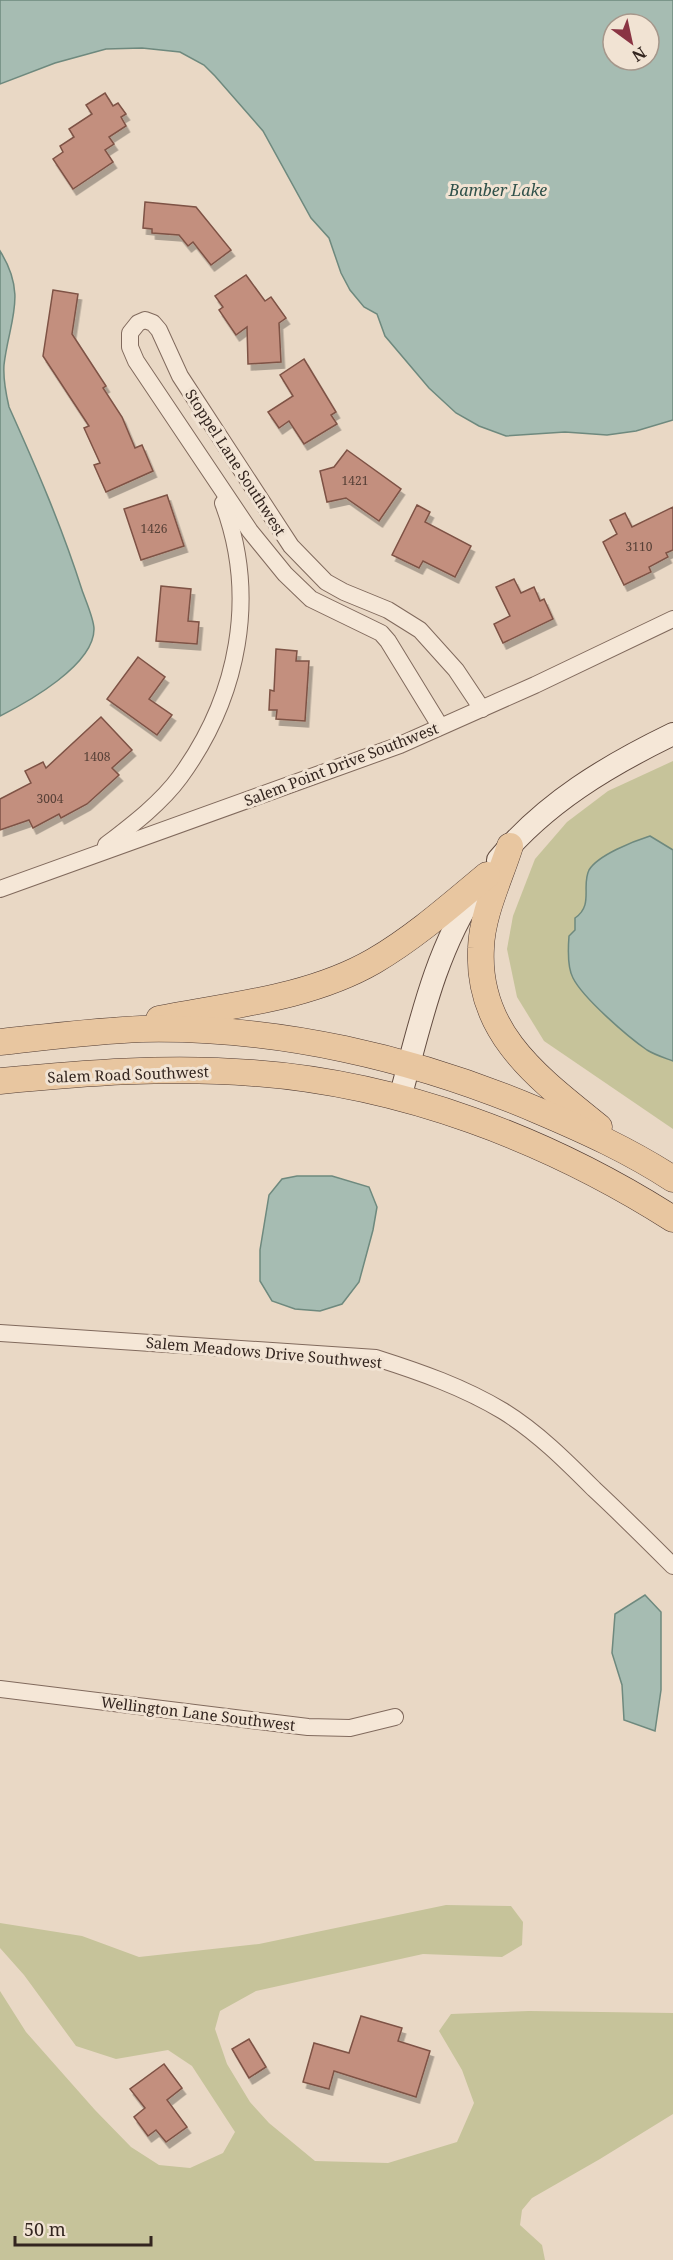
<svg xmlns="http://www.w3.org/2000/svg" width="673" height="2260" font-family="'Noto Serif',serif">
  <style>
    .green { fill: #c6c39a }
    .water { fill: #a6bcb2; stroke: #6e897e; stroke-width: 1.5; fill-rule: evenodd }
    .building { fill: #c38f7e; stroke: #7e5245; stroke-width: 1.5; filter: url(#shadow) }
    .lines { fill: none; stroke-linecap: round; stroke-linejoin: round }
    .minor-casing { stroke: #816a5d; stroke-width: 18 }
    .secondary-casing { stroke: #634c40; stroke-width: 24 }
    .primary-casing { stroke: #503a31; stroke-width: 27 }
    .minor { stroke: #f5e7d7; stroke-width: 16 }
    .secondary { stroke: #f5e7d7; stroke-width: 22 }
    .primary { stroke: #e8c6a0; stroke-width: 26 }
    .labels { text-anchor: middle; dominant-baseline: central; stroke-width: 6; stroke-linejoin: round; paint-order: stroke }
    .number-label { font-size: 12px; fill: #574037 }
    .street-label { font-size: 15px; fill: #33251f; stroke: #f1e3d3 }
    .water-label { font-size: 16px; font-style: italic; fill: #30514a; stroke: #f1e3d3 }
  </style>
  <defs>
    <filter id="shadow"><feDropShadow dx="3.5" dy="6" stdDeviation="0" flood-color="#0004"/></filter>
  </defs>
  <rect width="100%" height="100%" fill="#e9d8c5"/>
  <!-- green -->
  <g class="green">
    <path d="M673,761V1129L544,1041L517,997L507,949L513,916L535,859L567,822L608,791Z"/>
    <path d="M446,1905L511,1906L523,1922L522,1945L502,1957L423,1954L256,1991L220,2011L215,2029L227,2064L250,2102L269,2123L315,2161L388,2163L457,2142L474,2103L462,2070L439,2031L451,2014L529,2011L673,2013V2114L600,2159L532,2198L522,2210L520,2225L542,2245L545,2260H0V1991L26,2032L95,2110L131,2147L159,2165L190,2168L223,2153L235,2132L192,2066L168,2050L116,2059L76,2046L24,1975L0,1948V1923L82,1936L139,1957L259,1944Z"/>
  </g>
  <!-- water -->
  <g class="water">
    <path d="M0,0H673V420L636,431L607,435L565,432L506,436L479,426L456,413L429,388L385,336L377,314L364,307L350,290L341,273L329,238L311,218L263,131L215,76L204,65L180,52L142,48L106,49L55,63L0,84ZM613,24H649V60H613Z"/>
    <path d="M0,251C28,295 9,321 4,365C3,379 6,394 9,407C36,467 62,527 82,590C85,599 94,619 94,629C94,665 28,702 0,716Z"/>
    <path d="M650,836L673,850V1061C665,1058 655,1055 647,1050C628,1037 583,998 573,978C567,967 568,949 569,936L575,930V918C594,905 581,886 589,870C598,855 634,841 650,836Z"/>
    <path d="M297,1176H332L369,1187L377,1207L373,1230L359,1282L342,1304L320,1311L295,1309L272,1301L260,1281V1250L269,1195L282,1179Z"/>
    <path d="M645,1595L661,1612V1690L655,1731L624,1720L622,1685L612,1653L615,1614Z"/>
  </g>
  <!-- building -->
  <g class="building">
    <path d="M105,93L113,106L118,103L126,114L121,117L126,126L109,137L114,144L105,150L113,162L73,189L53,159L63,152L60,146L74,137L69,129L92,114L86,105Z"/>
    <path d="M145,202L196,207L231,250L211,265L193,242L188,246L179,235L152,233V229L143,228Z"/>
    <path d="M246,275L265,301L271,297L286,318L279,323L281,362L248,364L247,327L236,335L219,310L223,307L215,296Z"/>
    <path d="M53,290L78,294L72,334L106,386L103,388L122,417L135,448L142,445L153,471L106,492L94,465L100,463L84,428L89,426L43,356Z"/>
    <path d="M304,359L336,412L331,415L337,424L304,444L289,421L279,428L268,412L293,396L280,375Z"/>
    <path d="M347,450L401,489L379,521L346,498L327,502L320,471L334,467Z"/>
    <path d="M167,495L184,546L141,560L124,509Z"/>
    <path d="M417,505L430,512L425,522L471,546L455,577L423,561L419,568L392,555Z"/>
    <path d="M673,507V550L666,553L668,557L649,567L651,572L624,585L603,542L617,534L610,520L625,513L632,527Z"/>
    <path d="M514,579L521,593L534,587L540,601L544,599L553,619L503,643L494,624L510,616L496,587Z"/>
    <path d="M161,586L191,589L188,621L199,622L197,644L156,641Z"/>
    <path d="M276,649L297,651L296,661H309L305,721L276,719L277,710H269L270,690L274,691Z"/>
    <path d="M138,657L165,677L149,699L172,715L157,735L107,699Z"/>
    <path d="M101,717L132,750L112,768L119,775L87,804L61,818L59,814L33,828L29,820L0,830V799L31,783L25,771L43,762L46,768Z"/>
    <path d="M361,2016L402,2028L398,2041L430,2051L416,2097L334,2071L329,2089L303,2082L314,2043L349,2053Z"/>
    <path d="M249,2039L266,2067L249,2078L232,2049Z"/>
    <path d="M164,2064L182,2088L167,2100L187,2127L166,2142L156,2130L148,2136L134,2117L145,2108L130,2089Z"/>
  </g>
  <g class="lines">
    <!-- minor casing -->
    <g class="minor-casing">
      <g id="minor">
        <path d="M440,726L388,641L381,633L311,599L285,574L250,531L136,361L130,347V333L138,323L145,320L153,323L159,330L180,376L291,546L326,582L344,592L388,610L420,630L456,670L482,709"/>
        <path d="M106,845C132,825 161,803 180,777C239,696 258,596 223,503"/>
        <path d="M0,889L400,745L535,685L673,619"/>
        <path d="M0,1333L376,1358C420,1372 463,1387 503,1411C537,1432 566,1461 594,1489C621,1514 647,1540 673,1566"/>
        <path d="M0,1689L308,1727L350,1728L395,1717"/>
      </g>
    </g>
    <!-- secondary casing -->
    <g class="secondary-casing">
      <g id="secondary">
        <path d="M498,860C545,803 607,766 673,734"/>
        <path d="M400,1098C420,1024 435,951 478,887"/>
      </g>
    </g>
    <!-- primary casing -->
    <g class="primary-casing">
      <g id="primary">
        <path d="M510,846C500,878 482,914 481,948C476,1034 540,1079 599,1127"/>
        <path d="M159,1019C231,1005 310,998 374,961C415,937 451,905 487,875"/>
        <path d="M0,1042C47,1037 93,1031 141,1029C277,1026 415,1058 539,1111C586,1131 630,1151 673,1179"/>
        <path d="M0,1081C84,1073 169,1066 253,1073C402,1084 547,1139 673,1219"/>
      </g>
    </g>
    <!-- minor -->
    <use href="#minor" class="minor"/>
    <!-- secondary -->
    <use href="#secondary" class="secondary"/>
    <!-- primary -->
    <use href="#primary" class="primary"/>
  </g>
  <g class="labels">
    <!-- number labels -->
    <g class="number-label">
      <text x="355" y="480">1421</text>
      <text x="154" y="528">1426</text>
      <text x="639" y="546">3110</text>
      <text x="97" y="756">1408</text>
      <text x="50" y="798">3004</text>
    </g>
    <!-- street labels -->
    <g class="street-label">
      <text transform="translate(236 462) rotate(57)">Stoppel Lane Southwest</text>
      <text transform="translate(341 764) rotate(-21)">Salem Point Drive Southwest</text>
      <text transform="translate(128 1074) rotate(-2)">Salem Road Southwest</text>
      <text transform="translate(264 1352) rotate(5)">Salem Meadows Drive Southwest</text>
      <text transform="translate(198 1713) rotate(7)">Wellington Lane Southwest</text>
    </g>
    <!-- water labels -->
    <g class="water-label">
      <text x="498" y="190">Bamber Lake</text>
    </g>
  </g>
  <!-- north arrow -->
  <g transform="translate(631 42) rotate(147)"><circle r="28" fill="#f1e3d3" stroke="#a5978b" stroke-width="1.5"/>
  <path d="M0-4.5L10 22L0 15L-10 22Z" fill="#8a3443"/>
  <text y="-9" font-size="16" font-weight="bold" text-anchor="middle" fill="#33251f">N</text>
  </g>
  <!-- scale -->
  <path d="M15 2236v9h136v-9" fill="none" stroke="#33251f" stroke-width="3"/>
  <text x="24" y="2236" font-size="18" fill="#33251f" stroke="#f1e3d3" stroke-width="4.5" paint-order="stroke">50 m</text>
</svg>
